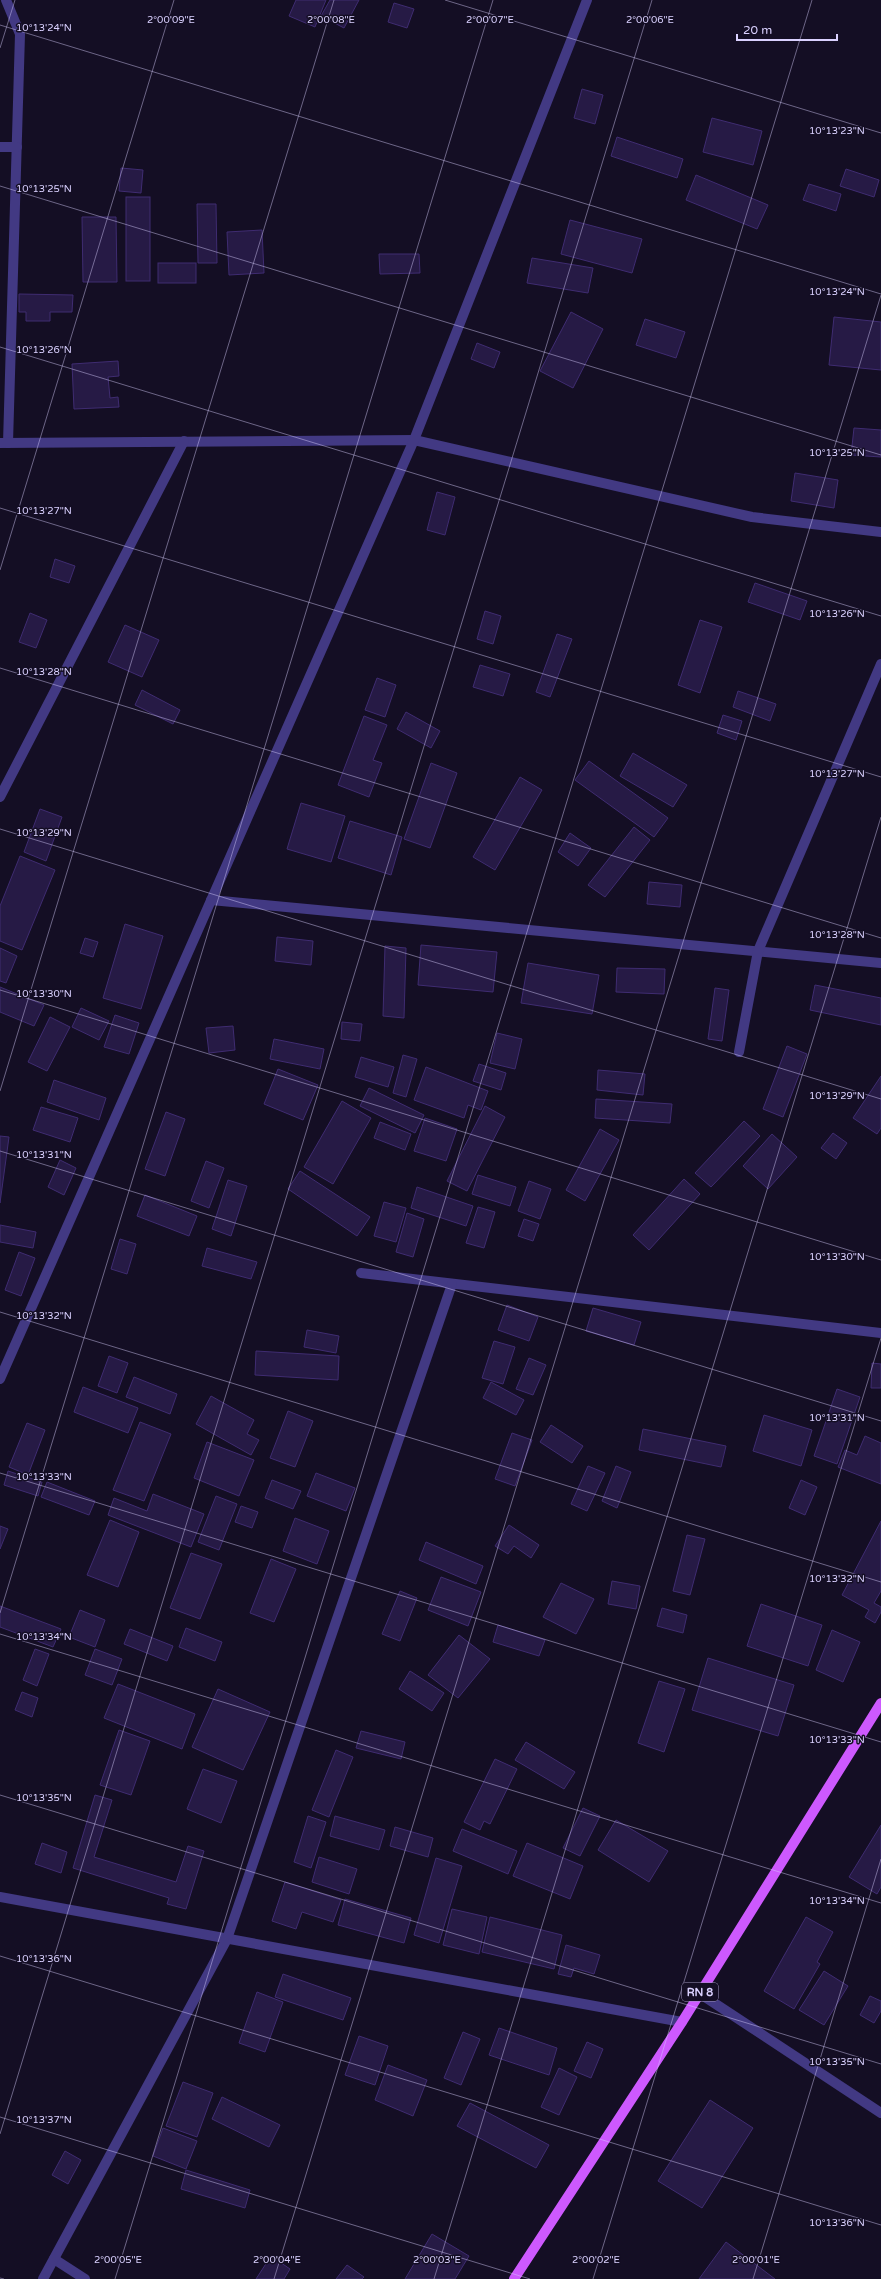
<svg xmlns="http://www.w3.org/2000/svg" width="881" height="2279" font-family="'Varela Round',sans-serif">
  <style>
    .building { fill: #261a45; stroke: #3f2c71 }
    .lines { fill: none; stroke-linecap: round; stroke-linejoin: round }
    .street { stroke: #423983; stroke-width: 10 }
    .primary { stroke: #cd59fe; stroke-width: 10 }
    .ticks { fill: none; stroke: #dad1ff; stroke-width: 1; stroke-opacity: 0.45 }
    .labels { text-anchor: middle; dominant-baseline: central; stroke-width: 3; stroke-linejoin: round; paint-order: stroke }
    .shield { fill: #140e24; stroke: #9f96bd; stroke-width: 1 }
    .shield-label { font-size: 11px; font-weight: bold; fill: #dad1ff }
    .ticks-label { font-size: 10px; text-anchor: middle; fill: #dad1ff; stroke: #140e24; stroke-width: 3; stroke-linejoin: round; paint-order: stroke }
  </style>
  <rect width="100%" height="100%" fill="#140e24"/>
  <!-- building -->
  <g class="building">
    <path d="M296,0H326L315,27L289,16Z"/>
    <path d="M330,0H359L344,28L321,16Z"/>
    <path d="M394,3L414,9L407,28L388,22Z"/>
    <path d="M582,89L603,95L595,124L574,118Z"/>
    <path d="M712,118L762,131L753,165L703,152Z"/>
    <path d="M617,137L683,159L677,178L611,156Z"/>
    <path d="M121,168L143,170L141,193L119,191Z"/>
    <path d="M846,169L879,180L874,197L840,186Z"/>
    <path d="M696,175L768,205L757,229L686,200Z"/>
    <path d="M809,184L841,194L836,211L803,200Z"/>
    <rect x="126" y="197" width="24" height="84"/>
    <path d="M197,204H216L217,263H198Z"/>
    <path d="M82,217H116L117,282H83Z"/>
    <path d="M570,220L642,239L632,273L561,254Z"/>
    <path d="M262,230L264,273L229,275L227,232Z"/>
    <path d="M379,254H419L420,273L380,274Z"/>
    <path d="M532,258L593,268L588,293L527,283Z"/>
    <rect x="158" y="263" width="38" height="20"/>
    <path d="M19,294L73,295L72,312H50V321H26V312H19Z"/>
    <path d="M571,312L603,329L573,388L540,371Z"/>
    <path d="M834,317L881,322V370L829,365Z"/>
    <path d="M645,319L685,332L676,358L636,345Z"/>
    <path d="M477,343L500,352L494,368L471,359Z"/>
    <path d="M118,361L119,376L108,377L110,398L118,397L119,407L74,409L72,364Z"/>
    <path d="M854,428L881,430V457L851,455Z"/>
    <path d="M795,473L838,480L834,508L791,501Z"/>
    <path d="M437,492L455,497L445,535L427,530Z"/>
    <path d="M55,559L75,566L69,583L50,577Z"/>
    <path d="M755,583L807,601L800,620L748,602Z"/>
    <path d="M485,611L501,616L493,644L477,639Z"/>
    <path d="M30,613L47,620L36,648L19,642Z"/>
    <path d="M700,620L722,627L700,693L678,685Z"/>
    <path d="M125,625L159,640L142,677L108,662Z"/>
    <path d="M557,634L572,639L550,697L536,692Z"/>
    <path d="M480,665L510,674L503,696L473,687Z"/>
    <path d="M377,678L396,685L385,717L365,710Z"/>
    <path d="M142,690L180,710L173,724L135,705Z"/>
    <path d="M738,691L776,704L770,721L733,707Z"/>
    <path d="M406,712L440,731L431,748L397,729Z"/>
    <path d="M723,715L742,721L736,740L717,733Z"/>
    <path d="M364,716L387,725L373,760L382,763L369,797L338,785Z"/>
    <path d="M633,753L687,785L673,807L620,776Z"/>
    <path d="M589,761L668,818L654,837L575,780Z"/>
    <path d="M431,763L457,773L430,848L404,839Z"/>
    <path d="M520,777L542,790L495,870L473,857Z"/>
    <path d="M301,803L345,816L331,862L287,849Z"/>
    <path d="M40,809L62,817L46,861L24,852Z"/>
    <path d="M350,821L402,837L391,875L338,858Z"/>
    <path d="M634,827L650,840L605,897L588,885Z"/>
    <path d="M570,833L591,848L578,866L558,852Z"/>
    <path d="M20,856L55,870L22,950L0,941V906Z"/>
    <path d="M649,882L682,885L680,907L647,904Z"/>
    <path d="M125,924L163,936L141,1009L103,998Z"/>
    <path d="M277,937L313,941L311,965L275,961Z"/>
    <path d="M85,938L98,942L93,957L80,953Z"/>
    <path d="M421,945L497,952L493,992L418,985Z"/>
    <path d="M385,946L406,948L404,1018L383,1016Z"/>
    <path d="M0,948L17,956L6,983L0,981Z"/>
    <path d="M528,963L599,975L592,1014L521,1003Z"/>
    <path d="M617,968L665,969L664,994L616,992Z"/>
    <path d="M815,985L881,998V1025L810,1010Z"/>
    <path d="M0,987L44,1005L34,1026L0,1012Z"/>
    <path d="M715,988L729,990L722,1041L708,1039Z"/>
    <path d="M81,1008L109,1021L99,1040L72,1027Z"/>
    <path d="M115,1015L139,1023L129,1054L104,1047Z"/>
    <path d="M50,1017L70,1027L47,1071L28,1062Z"/>
    <path d="M342,1022L362,1024L360,1041L341,1039Z"/>
    <path d="M233,1026L235,1050L209,1053L206,1028Z"/>
    <path d="M497,1033L522,1039L515,1069L490,1063Z"/>
    <path d="M274,1039L324,1049L320,1069L270,1059Z"/>
    <path d="M787,1046L807,1054L783,1117L763,1109Z"/>
    <path d="M403,1055L417,1059L406,1097L393,1093Z"/>
    <path d="M361,1057L394,1067L388,1087L355,1077Z"/>
    <path d="M479,1064L506,1073L501,1090L473,1081Z"/>
    <path d="M426,1067L488,1091L481,1110L468,1105L464,1118L414,1100Z"/>
    <path d="M278,1069L318,1085L303,1120L264,1104Z"/>
    <path d="M598,1070L645,1074L643,1095L597,1090Z"/>
    <path d="M881,1076V1128L877,1134L853,1118Z"/>
    <path d="M54,1080L106,1098L99,1120L47,1102Z"/>
    <path d="M369,1088L424,1115L415,1133L360,1106Z"/>
    <path d="M596,1099L672,1104L670,1123L595,1118Z"/>
    <path d="M342,1101L371,1118L333,1184L304,1167Z"/>
    <path d="M485,1106L505,1117L467,1191L447,1181Z"/>
    <path d="M41,1107L78,1118L70,1142L33,1130Z"/>
    <path d="M166,1112L185,1119L165,1176L145,1169Z"/>
    <path d="M425,1118L457,1129L446,1161L414,1151Z"/>
    <path d="M744,1121L760,1136L711,1187L695,1173Z"/>
    <path d="M380,1122L411,1134L405,1150L374,1138Z"/>
    <path d="M600,1129L619,1140L585,1201L566,1190Z"/>
    <path d="M833,1133L847,1143L836,1159L821,1148Z"/>
    <path d="M772,1134L797,1157L768,1189L743,1166Z"/>
    <path d="M0,1136L9,1137L0,1203Z"/>
    <path d="M60,1160L76,1168L64,1195L48,1187Z"/>
    <path d="M206,1161L224,1168L209,1208L191,1201Z"/>
    <path d="M300,1171L370,1217L357,1236L288,1189Z"/>
    <path d="M478,1175L516,1187L510,1206L472,1194Z"/>
    <path d="M684,1179L700,1194L649,1250L633,1235Z"/>
    <path d="M228,1180L247,1186L231,1236L212,1229Z"/>
    <path d="M529,1181L551,1189L540,1219L518,1211Z"/>
    <path d="M417,1187L473,1206L466,1226L411,1208Z"/>
    <path d="M145,1195L197,1216L189,1236L137,1216Z"/>
    <path d="M384,1202L406,1208L396,1242L374,1236Z"/>
    <path d="M478,1207L495,1212L484,1248L466,1243Z"/>
    <path d="M407,1213L424,1219L413,1257L396,1252Z"/>
    <path d="M524,1219L539,1224L533,1241L518,1236Z"/>
    <path d="M0,1225L36,1232L33,1248L0,1242Z"/>
    <path d="M120,1239L136,1244L127,1274L111,1269Z"/>
    <path d="M207,1248L257,1262L251,1279L202,1266Z"/>
    <path d="M19,1252L35,1258L21,1296L5,1290Z"/>
    <path d="M507,1305L538,1317L529,1341L498,1330Z"/>
    <path d="M593,1308L641,1322L634,1345L586,1331Z"/>
    <path d="M307,1330L339,1336L336,1353L304,1347Z"/>
    <path d="M494,1341L515,1347L503,1384L482,1378Z"/>
    <path d="M256,1351L339,1356L338,1380L255,1375Z"/>
    <path d="M109,1356L128,1363L117,1393L98,1386Z"/>
    <path d="M529,1358L546,1365L533,1395L516,1389Z"/>
    <path d="M872,1363L881,1364V1388H871Z"/>
    <path d="M134,1377L177,1394L170,1414L126,1397Z"/>
    <path d="M491,1382L524,1400L516,1415L483,1398Z"/>
    <path d="M83,1387L138,1408L128,1433L74,1412Z"/>
    <path d="M837,1389L860,1397L837,1464L814,1456Z"/>
    <path d="M211,1396L254,1420L247,1434L259,1440L251,1455L196,1424Z"/>
    <path d="M288,1411L313,1421L295,1467L270,1458Z"/>
    <path d="M764,1415L812,1430L801,1466L753,1451Z"/>
    <path d="M140,1422L171,1434L144,1501L113,1490Z"/>
    <path d="M27,1423L45,1430L28,1475L9,1467Z"/>
    <path d="M551,1425L583,1446L572,1463L540,1442Z"/>
    <path d="M643,1429L726,1446L721,1467L639,1450Z"/>
    <path d="M512,1433L532,1440L515,1486L495,1479Z"/>
    <path d="M865,1436L881,1443V1484L838,1467L845,1450L857,1455Z"/>
    <path d="M207,1442L254,1460L239,1496L194,1478Z"/>
    <path d="M588,1466L605,1473L587,1511L571,1504Z"/>
    <path d="M616,1466L631,1472L617,1508L602,1501Z"/>
    <path d="M8,1471L42,1482L38,1496L4,1485Z"/>
    <path d="M316,1473L355,1488L346,1511L307,1496Z"/>
    <path d="M272,1480L301,1491L293,1509L265,1498Z"/>
    <path d="M801,1480L817,1487L805,1515L789,1508Z"/>
    <path d="M47,1482L95,1501L89,1515L41,1497Z"/>
    <path d="M153,1494L204,1514L191,1547L108,1515L114,1498L147,1511Z"/>
    <path d="M216,1496L237,1504L219,1550L198,1542Z"/>
    <path d="M241,1506L258,1512L252,1528L235,1522Z"/>
    <path d="M295,1518L329,1531L317,1564L283,1551Z"/>
    <path d="M110,1520L139,1532L118,1587L87,1575Z"/>
    <path d="M881,1521V1591L874,1603L881,1607V1612L875,1623L865,1617L869,1610L842,1595Z"/>
    <path d="M509,1525L539,1545L531,1558L514,1546L508,1554L495,1546Z"/>
    <path d="M0,1526L8,1529L0,1549Z"/>
    <path d="M687,1535L705,1539L690,1595L673,1591Z"/>
    <path d="M426,1542L483,1566L476,1584L419,1560Z"/>
    <path d="M191,1553L222,1564L200,1619L170,1608Z"/>
    <path d="M271,1559L296,1569L274,1622L250,1613Z"/>
    <path d="M441,1577L481,1592L468,1626L428,1610Z"/>
    <path d="M612,1581L640,1586L636,1609L608,1604Z"/>
    <path d="M561,1583L594,1599L576,1634L543,1617Z"/>
    <path d="M400,1591L417,1598L400,1641L382,1634Z"/>
    <path d="M761,1604L822,1625L808,1666L747,1646Z"/>
    <path d="M0,1606L61,1629L53,1647L0,1627Z"/>
    <path d="M662,1608L687,1615L683,1633L657,1626Z"/>
    <path d="M80,1610L105,1620L95,1647L69,1637Z"/>
    <path d="M498,1625L545,1640L539,1656L493,1642Z"/>
    <path d="M186,1628L222,1642L215,1661L179,1647Z"/>
    <path d="M130,1629L173,1646L167,1661L124,1644Z"/>
    <path d="M832,1630L860,1642L843,1682L816,1670Z"/>
    <path d="M459,1635L490,1659L458,1698L428,1675Z"/>
    <path d="M35,1649L49,1654L37,1686L23,1680Z"/>
    <path d="M95,1649L122,1659L112,1685L85,1675Z"/>
    <path d="M708,1658L794,1685L778,1736L692,1710Z"/>
    <path d="M410,1671L444,1693L432,1711L399,1689Z"/>
    <path d="M659,1681L685,1689L664,1752L638,1743Z"/>
    <path d="M118,1684L195,1714L182,1749L104,1718Z"/>
    <path d="M218,1689L270,1712L243,1770L192,1747Z"/>
    <path d="M22,1692L38,1698L32,1717L15,1710Z"/>
    <path d="M119,1730L150,1741L131,1795L100,1785Z"/>
    <path d="M361,1731L405,1742L401,1759L356,1748Z"/>
    <path d="M526,1742L575,1772L564,1789L515,1760Z"/>
    <path d="M336,1750L353,1757L329,1817L312,1810Z"/>
    <path d="M495,1759L517,1769L490,1824L484,1821L480,1830L464,1822Z"/>
    <path d="M203,1769L237,1781L221,1823L187,1809Z"/>
    <path d="M95,1795L112,1800L94,1857L176,1882L188,1846L204,1851L186,1909L167,1904L169,1898L73,1868Z"/>
    <path d="M583,1808L600,1816L580,1856L563,1848Z"/>
    <path d="M308,1816L326,1822L311,1868L294,1862Z"/>
    <path d="M335,1816L385,1830L379,1850L330,1836Z"/>
    <path d="M616,1820L668,1851L649,1882L598,1850Z"/>
    <path d="M881,1825V1887L877,1894L849,1877Z"/>
    <path d="M395,1827L433,1838L428,1857L390,1846Z"/>
    <path d="M462,1829L517,1851L508,1874L453,1851Z"/>
    <path d="M42,1843L67,1852L61,1873L35,1864Z"/>
    <path d="M527,1843L583,1866L570,1899L513,1876Z"/>
    <path d="M319,1857L357,1869L349,1894L312,1882Z"/>
    <path d="M436,1858L462,1866L439,1943L414,1935Z"/>
    <path d="M285,1882L341,1900L333,1922L302,1912L296,1929L272,1921Z"/>
    <path d="M345,1899L411,1918L404,1943L338,1925Z"/>
    <path d="M452,1909L487,1917L479,1954L443,1945Z"/>
    <path d="M490,1917L562,1935L554,1969L482,1952Z"/>
    <path d="M806,1917L833,1932L817,1962L820,1964L794,2009L764,1991Z"/>
    <path d="M566,1945L600,1955L594,1974L574,1968L571,1977L558,1974Z"/>
    <path d="M824,1971L848,1986L824,2025L799,2010Z"/>
    <path d="M283,1974L351,1998L343,2020L275,1997Z"/>
    <path d="M257,1992L283,2002L265,2052L239,2043Z"/>
    <path d="M870,1996L881,2001V2011L874,2023L860,2015Z"/>
    <path d="M499,2028L557,2048L549,2075L489,2055Z"/>
    <path d="M463,2032L480,2039L461,2085L444,2078Z"/>
    <path d="M359,2036L388,2046L375,2085L345,2075Z"/>
    <path d="M587,2042L603,2049L591,2078L574,2071Z"/>
    <path d="M388,2065L427,2080L413,2116L375,2100Z"/>
    <path d="M559,2068L577,2077L559,2115L541,2107Z"/>
    <path d="M183,2082L213,2093L197,2137L166,2126Z"/>
    <path d="M222,2097L280,2125L269,2147L212,2119Z"/>
    <path d="M710,2100L753,2128L702,2208L658,2181Z"/>
    <path d="M470,2103L549,2145L536,2168L457,2126Z"/>
    <path d="M163,2128L197,2141L186,2169L153,2156Z"/>
    <path d="M65,2151L81,2160L68,2184L52,2175Z"/>
    <path d="M186,2170L250,2190L245,2208L181,2189Z"/>
    <path d="M432,2234L469,2256L455,2279H405Z"/>
    <path d="M726,2242L775,2279H699Z"/>
    <path d="M271,2256L290,2269L284,2279H256Z"/>
    <path d="M347,2265L364,2277L362,2279H336Z"/>
  </g>
  <g class="lines">
    <!-- street -->
    <g class="street">
      <path d="M6,0L20,34L8,443"/>
      <path d="M0,147H17"/>
      <path d="M0,443L414,440L752,517L881,532"/>
      <path d="M0,797L184,441"/>
      <path d="M211,900L881,963"/>
      <path d="M739,1052L758,951L881,664"/>
      <path d="M361,1273L881,1333"/>
      <path d="M0,1379L414,440L587,0"/>
      <path d="M0,1897L682,2022"/>
      <path d="M699,1993L881,2113"/>
      <path d="M54,2259L85,2279"/>
      <path d="M43,2279L227,1939L452,1284"/>
    </g>
    <!-- primary -->
    <path class="primary" d="M514,2279L682,2022L881,1703"/>
  </g>
  <!-- ticks -->
  <path class="ticks" d="M445,0L881,133M0,25L881,294M0,48L15,0M0,186L881,455M0,347L881,616M0,508L881,777M0,570L174,0M0,668L881,938M0,829L881,1099M0,990L881,1260M0,1091L334,0M0,1151L881,1421M0,1312L881,1582M0,1473L881,1742M0,1613L493,0M0,1634L881,1903M0,1795L881,2064M0,1956L881,2225M0,2117L530,2279M0,2134L652,0M0,2278L4,2279M115,2279L812,0M274,2279L881,295M434,2279L881,817M593,2279L881,1338M753,2279L881,1859"/>
  <g class="labels">
    <!-- shield labels -->
    <rect class="shield" x="682" y="1983" width="36" height="18" rx="3"/>
    <g class="shield-label">
      <text x="700" y="1992">RN 8</text>
    </g>
  </g>
  <g class="ticks-label">
    <text x="171" y="23">2°00'09"E</text>
    <text x="331" y="23">2°00'08"E</text>
    <text x="490" y="23">2°00'07"E</text>
    <text x="650" y="23">2°00'06"E</text>
    <text x="44" y="31">10°13'24"N</text>
    <text x="837" y="134">10°13'23"N</text>
    <text x="44" y="192">10°13'25"N</text>
    <text x="837" y="295">10°13'24"N</text>
    <text x="44" y="353">10°13'26"N</text>
    <text x="837" y="456">10°13'25"N</text>
    <text x="44" y="514">10°13'27"N</text>
    <text x="837" y="617">10°13'26"N</text>
    <text x="44" y="675">10°13'28"N</text>
    <text x="837" y="777">10°13'27"N</text>
    <text x="44" y="836">10°13'29"N</text>
    <text x="837" y="938">10°13'28"N</text>
    <text x="44" y="997">10°13'30"N</text>
    <text x="837" y="1099">10°13'29"N</text>
    <text x="44" y="1158">10°13'31"N</text>
    <text x="837" y="1260">10°13'30"N</text>
    <text x="44" y="1319">10°13'32"N</text>
    <text x="837" y="1421">10°13'31"N</text>
    <text x="44" y="1480">10°13'33"N</text>
    <text x="837" y="1582">10°13'32"N</text>
    <text x="44" y="1640">10°13'34"N</text>
    <text x="837" y="1743">10°13'33"N</text>
    <text x="44" y="1801">10°13'35"N</text>
    <text x="837" y="1904">10°13'34"N</text>
    <text x="44" y="1962">10°13'36"N</text>
    <text x="837" y="2065">10°13'35"N</text>
    <text x="44" y="2123">10°13'37"N</text>
    <text x="837" y="2226">10°13'36"N</text>
    <text x="118" y="2263">2°00'05"E</text>
    <text x="277" y="2263">2°00'04"E</text>
    <text x="437" y="2263">2°00'03"E</text>
    <text x="596" y="2263">2°00'02"E</text>
    <text x="756" y="2263">2°00'01"E</text>
  </g>
  <!-- scale -->
  <path d="M737 34v6h100v-6" fill="none" stroke="#dad1ff" stroke-width="2"/>
  <text x="743" y="34" font-size="12" fill="#dad1ff" stroke="#140e24" stroke-width="3" paint-order="stroke">20 m</text>
</svg>
